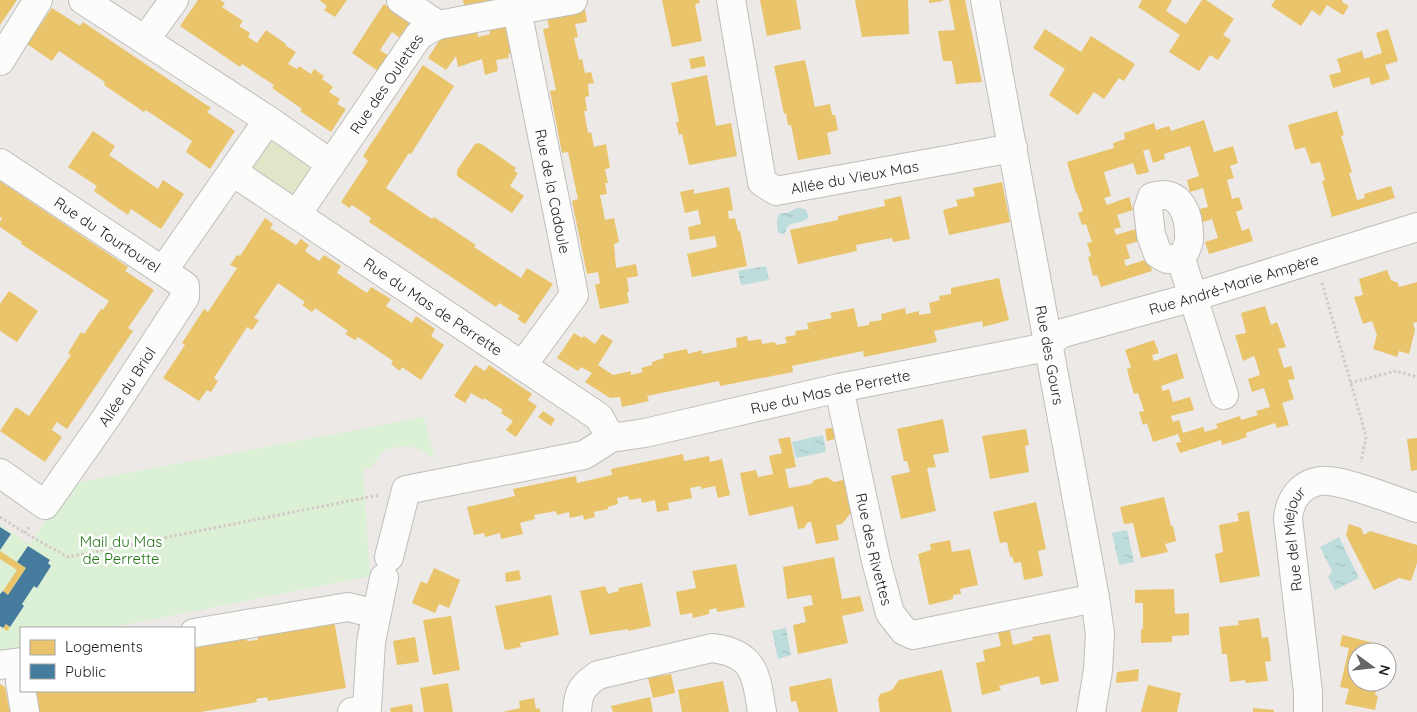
<svg xmlns="http://www.w3.org/2000/svg" width="1417" height="712" font-family="Quicksand,sans-serif">
  <style>
    .grass { fill: #e0e6c8 }
    .park { fill: #dbf0d5 }
    .water { fill: url(#water-ripples) }
    .homes { fill: #e9c46a }
    .public { fill: #457b9d }
    .lines { fill: none; stroke-linecap: round; stroke-linejoin: round }
    .minor-casing { stroke: #bfbebd; stroke-width: 30 }
    .path { stroke: #d5c8c9; stroke-width: 3; stroke-dasharray: 2.5 2.5; stroke-linecap: butt }
    .minor { stroke: #fcfcfb; stroke-width: 28 }
    .labels { text-anchor: middle; dominant-baseline: central; stroke-width: 5; stroke-linejoin: round; paint-order: stroke }
    .street-label { font-size: 15px; fill: #1e1e1e; stroke: #fff }
    .park-label { font-size: 15px; fill: #237415; stroke: #fff }
  </style>
  <defs>
    <pattern id="water-ripples" width="26" height="14" patternUnits="userSpaceOnUse" patternTransform="scale(1.25)"><rect width="26" height="14" fill="#bddddc"/><path d="M2 4q2-2 4 0t4 0M15 11q2-2 4 0t4 0" fill="none" stroke="#a2bdbc"/></pattern>
  </defs>
  <rect width="100%" height="100%" fill="#ece9e7"/>
  <!-- grass -->
  <path class="grass" d="M272,142C275,143 278,143 280,143C286,146 306,160 308,165C312,176 299,198 285,194C278,192 260,178 252,173L250,161L263,144Z"/>
  <!-- park -->
  <path class="park" d="M424,417L435,460C417,444 406,444 384,450L371,468L363,469L370,576L108,628H21V646L0,650V524L30,545L70,484Z"/>
  <!-- water -->
  <g class="water">
    <path d="M797,208L805,209L808,214V218C802,224 791,222 788,226C786,229 786,232 784,234L778,233C777,225 775,219 781,213H787Z"/>
    <path d="M766,266L769,280L741,285L738,271Z"/>
    <path d="M823,435L826,452L796,458L792,442Z"/>
    <path d="M1127,530L1134,562L1119,565L1112,533Z"/>
    <path d="M1339,537L1359,578L1335,590L1328,577L1332,571L1320,547Z"/>
    <path d="M786,628L791,655L778,659L772,631Z"/>
  </g>
  <!-- homes -->
  <g class="homes">
    <path d="M0,0H17L0,25Z"/>
    <path d="M198,0H220L225,3L222,7L243,21L239,26L250,33L248,37L257,43L266,30L286,44L285,45L296,52L288,64L297,69L299,66L311,74L314,69L324,76L322,79L333,87L329,92L340,99L337,104L346,109L331,132L300,111L302,109L272,88L274,85L242,64L240,67L180,26Z"/>
    <path d="M319,0H347L335,17L324,10L327,6Z"/>
    <path d="M463,0H503L465,10Z"/>
    <path d="M662,0H699L700,3L695,4L702,41L672,47Z"/>
    <path d="M760,0H796L801,29L767,36Z"/>
    <path d="M855,0H908L909,34L862,37Z"/>
    <path d="M929,0H943V1L929,3Z"/>
    <path d="M949,0H965L982,82L956,84L952,61H943L938,31L955,30Z"/>
    <path d="M1142,0H1172L1166,11L1186,24L1202,0H1206L1234,19L1223,35L1231,40L1218,60L1210,55L1199,71L1169,52L1180,35L1138,7Z"/>
    <path d="M1275,0H1343L1342,2L1349,6L1343,15L1327,5L1320,16L1312,10L1301,26L1271,6Z"/>
    <path d="M384,4L411,23L400,38L392,32L380,50L389,56L378,71L352,53Z"/>
    <path d="M52,8L80,26L83,22L211,108L207,112L235,131L210,169L186,152L192,141L146,110L144,112L104,85L105,82L59,51L52,61L27,44Z"/>
    <path d="M585,9L587,22L575,24L578,37L574,38L579,60L582,59L585,73L591,72L594,83L588,84L589,96L585,97L587,111H584L588,133L591,132L594,147L606,144L610,168L605,169L608,183H605L607,194L600,195L605,220L614,218L619,242L614,244L616,268L636,264L638,276L627,278L629,292H627L629,303L600,309L595,285L600,283L598,272L587,274L572,201L578,199L568,152L562,153L550,91L556,90L543,29L549,28L547,17Z"/>
    <path d="M513,24L519,52L508,54L509,58L496,60L498,71L485,75L482,59L458,67L456,56L446,70L428,58L441,38L477,31L478,37L490,34L489,29Z"/>
    <path d="M1045,29L1081,52L1091,36L1135,64L1124,81L1119,78L1104,99L1094,92L1078,115L1049,95L1065,69L1033,48Z"/>
    <path d="M1388,29L1398,61L1385,65L1390,79L1371,85L1369,77L1333,88L1329,75L1341,72L1337,59L1362,51L1364,59L1382,53L1376,33Z"/>
    <path d="M704,56L706,66L691,69L689,59Z"/>
    <path d="M805,60L815,107L830,104L832,115H835L838,130L827,133L831,154L798,160L791,125H788L786,113L784,114L774,66Z"/>
    <path d="M423,65L454,86L411,154L409,153L386,188L432,219L434,217L476,245L474,247L521,278L527,268L553,284L525,324L517,319L520,316L499,303L496,307L369,222L371,218L352,205L349,208L341,202L368,161L363,156Z"/>
    <path d="M707,75L716,126L731,123L737,156L689,165L682,134L679,135L676,122H679L671,83Z"/>
    <path d="M1337,111L1344,135L1341,136L1352,172L1349,173L1357,200L1365,198L1364,194L1391,186L1395,198L1332,217L1322,181L1325,180L1320,162L1311,164L1305,147L1295,150L1288,125Z"/>
    <path d="M1204,120L1214,152L1233,146L1238,163L1230,166L1234,178L1227,180L1232,199L1239,197L1243,209L1236,212L1242,231L1249,228L1253,241L1209,254L1205,242L1218,238L1212,219L1200,223L1196,210L1208,207L1203,188L1190,192L1187,180L1199,176L1190,146L1164,154L1165,159L1153,163L1149,149L1143,151L1149,172L1137,175L1133,163L1104,172L1111,196L1104,198L1107,205L1129,197L1133,210L1117,215L1121,227L1114,229L1116,235L1139,228L1142,240L1126,245L1130,258L1124,260L1126,266L1148,259L1152,271L1101,287L1097,275L1093,276L1088,257L1091,256L1087,243L1092,242L1086,224L1082,225L1078,213L1083,211L1077,193H1076L1067,162L1114,148L1113,143L1125,139L1124,133L1154,123L1156,130L1169,126L1171,131Z"/>
    <path d="M93,131L115,146L109,155L158,189L163,180L184,194L161,229L131,209L128,215L112,204L94,191L97,186L68,167Z"/>
    <path d="M480,143L516,168L514,171L518,173L510,186L524,196L512,213L457,176V170L475,144Z"/>
    <path d="M0,181L128,267L125,271L154,290L128,328L133,331L67,429L57,422L54,426L52,430L62,437L45,462L0,431L16,407L29,416L71,355L68,353L81,332L84,334L101,309L103,310L109,301L21,244L22,242L0,227V222L2,218L0,217Z"/>
    <path d="M1002,182L1010,222L949,235L943,210L958,206L956,200L975,196L973,188Z"/>
    <path d="M729,187L733,210L728,211L729,219L735,218L738,231H740L747,266L692,277L687,254L717,247L715,236L690,240L688,227L701,224L698,210L685,213L680,192L694,189V194Z"/>
    <path d="M901,196L910,239L893,242L892,238L856,245L857,251L798,264L790,230L838,220V216L885,206L884,200Z"/>
    <path d="M265,218L273,224L270,228L296,245L301,239L309,245L305,251L319,261L324,255L341,266L337,273L367,293L371,287L391,299L386,306L412,323L416,316L435,329L431,336L444,345L421,380L402,367L400,371L391,364L393,361L358,337L355,340L345,334L348,331L315,308L312,312L302,305L305,302L278,283L254,318L259,320L252,330L247,327L214,378L218,381L211,392L207,390L199,401L163,378L185,345L182,343L204,309L208,312L237,268L230,265L237,255L240,256Z"/>
    <path d="M1387,270L1391,280L1398,283L1399,287L1417,282V322L1413,323L1415,330L1409,354L1399,351L1397,357L1373,349L1377,335L1372,321L1363,324L1354,297L1363,295L1359,279Z"/>
    <path d="M999,278L1009,320L983,327L982,321L934,331L937,342L864,357L863,351L792,366L793,372L720,386L719,381L647,396L649,401L622,407L620,397L610,398L585,382L592,373L581,367L578,371L557,358L574,333L582,338L584,336L595,344L602,334L613,341L598,365L613,375L631,371V375L643,372L641,368L652,365V362L664,358L663,354L687,349L688,354L702,350V354L713,352L737,347L736,338L747,336L748,341L761,339L762,344L775,342L776,345L787,343L785,337L796,335L795,331L809,329L807,323L832,318L830,313L854,308L858,327L869,325V322L882,320L881,314L905,308L906,314L919,311V315L931,313L929,303L940,300L939,296L951,294V288Z"/>
    <path d="M9,291L38,311L17,342L0,331V304Z"/>
    <path d="M1265,306L1271,325L1277,322L1286,347L1278,349L1284,368L1291,366L1295,379L1288,380L1294,399L1282,403L1289,425L1277,428L1275,423L1246,433L1247,437L1235,441L1222,445L1221,440L1180,453L1176,443L1181,442L1178,434L1153,442L1147,423L1143,425L1139,412L1144,411L1138,393L1134,394L1130,381L1127,369L1131,367L1125,350L1154,340L1159,353L1152,355L1154,361L1177,353L1184,378L1161,386L1163,391L1169,389L1173,402L1190,397L1194,410L1171,416L1173,422L1179,420L1183,433L1203,427L1205,432L1218,428L1216,424L1240,416L1241,420L1258,415L1256,411L1270,407L1264,388L1252,392L1248,379L1260,375L1256,361L1254,356L1243,361L1235,335L1246,333L1241,313Z"/>
    <path d="M475,365L485,371L489,365L532,394L528,400L537,406L516,437L506,430L513,421L501,413L503,410L484,398L483,400L471,393L465,403L454,396Z"/>
    <path d="M543,411L555,419L551,426L538,417Z"/>
    <path d="M943,419L949,452L933,455L936,467L927,468L936,511L901,519L891,476L910,472L907,461H904L897,429Z"/>
    <path d="M837,427L839,438L827,441L825,429Z"/>
    <path d="M1026,429L1029,445L1025,446L1029,472L990,479L982,436Z"/>
    <path d="M790,437L796,467L785,469L789,488L811,484L814,480L827,477L834,482L848,479L854,509L842,524L836,525L839,540L816,544L811,522H808L804,528L798,529L793,506L749,516L740,473L756,470L758,477L773,474L769,456L782,453L778,439Z"/>
    <path d="M1417,438V470L1411,471L1407,439Z"/>
    <path d="M683,454L684,461L709,456L710,462L722,459L730,495L718,498L715,486L701,489V486L690,488L692,498L668,503L669,510L657,512L655,500L642,503L641,498L629,500L628,496L617,498L618,504L608,507V509L594,512L595,517L584,520L583,515L570,518L569,512L557,515L556,511L534,515L535,519L520,523L523,534L501,539L500,533L485,537L484,533L474,535L467,507L515,496L513,489L576,476L577,483L612,475L611,469Z"/>
    <path d="M1164,497L1171,526H1173L1176,541L1165,544L1168,552L1141,558L1133,523L1124,524L1120,507Z"/>
    <path d="M1036,502L1046,549L1038,551L1043,576L1024,580L1021,562L1014,563L1012,556L1010,557L1007,542L1000,543L993,512Z"/>
    <path d="M1249,511L1260,576L1220,583L1215,554L1223,552L1219,525L1239,521L1237,513Z"/>
    <path d="M1349,524L1361,528L1364,535L1370,531L1417,545V563L1411,581L1399,578L1374,590L1346,535Z"/>
    <path d="M950,540L952,552L970,549L978,585L960,589L961,594L953,595V599L929,605L918,554L931,550L930,544Z"/>
    <path d="M0,551L26,568L8,595L3,591L17,570L0,559Z"/>
    <path d="M834,557L842,599L860,596L864,611L842,616L848,643L798,654L793,625L806,622L803,607L813,605L811,595L787,599L783,567Z"/>
    <path d="M736,564L745,607L718,612L716,608L709,610V614L693,618L692,613L680,615L676,592L696,588L692,571Z"/>
    <path d="M434,568L460,580L449,608L439,604L435,613L412,603L421,581L427,584Z"/>
    <path d="M519,570L521,580L506,582L505,573Z"/>
    <path d="M642,583L651,626L628,631V629L590,635L580,591L605,586L608,594L619,591L618,588Z"/>
    <path d="M1174,589L1175,614L1189,613V635L1172,636V642L1141,643V629H1143V603H1135V590Z"/>
    <path d="M551,595L559,635L520,643L521,647L505,650L495,606Z"/>
    <path d="M451,616L460,670L433,675L423,620Z"/>
    <path d="M1259,618L1262,638L1268,637L1270,648L1271,661L1265,662L1268,681L1246,683L1245,680L1230,682L1227,654H1222L1219,627L1239,625L1238,621Z"/>
    <path d="M334,620L346,688L268,701L267,697L256,699L257,702L201,712H32L29,691H194V644L230,638L231,641L247,639V641L258,640L257,633Z"/>
    <path d="M6,624L10,627L7,631L3,628Z"/>
    <path d="M1009,626L1013,645L1033,640L1032,637L1050,634L1059,681L1041,685L1039,676L999,686L1001,690L982,695L976,663L985,661L983,650L1001,646L997,628Z"/>
    <path d="M1342,635L1386,646L1385,652H1357V682H1378L1375,695L1378,696L1375,710L1345,704L1349,689L1340,687L1349,648L1340,646Z"/>
    <path d="M415,637L419,662L397,665L393,641Z"/>
    <path d="M1139,669L1138,681L1116,683L1117,672Z"/>
    <path d="M942,670L952,712H880L878,699L880,694L892,690L899,680Z"/>
    <path d="M671,674L675,693L653,698L648,678Z"/>
    <path d="M831,678L838,712H799L796,701L791,702L789,687Z"/>
    <path d="M723,681L729,712H682L678,690Z"/>
    <path d="M448,683L453,712H424L420,688Z"/>
    <path d="M0,684L5,687L10,712H0Z"/>
    <path d="M1148,685L1181,693L1177,712H1141Z"/>
    <path d="M650,697L653,712H613L611,706Z"/>
    <path d="M534,698L536,709L540,708V712H502L520,708L519,701Z"/>
    <path d="M412,704L413,712H391L390,708Z"/>
    <path d="M1253,708L1274,710V712H1253Z"/>
  </g>
  <!-- public -->
  <g class="public">
    <path d="M0,527L11,534L0,550Z"/>
    <path d="M28,546L50,560L48,563L51,566L37,588L34,586L22,604L24,606L10,627L6,624L3,628L0,626V594L3,591L8,595L26,568L17,562Z"/>
  </g>
  <g class="lines">
    <!-- minor casing -->
    <g class="minor-casing">
      <g id="minor">
        <path d="M83,0L268,120L331,164"/>
        <path d="M401,0L438,25"/>
        <path id="s1" d="M515,0L574,295L522,366"/>
        <path id="s2" d="M731,0L762,182L776,191L1013,148"/>
        <path id="s3" d="M985,0L1095,598L1100,634L1098,670L1091,712"/>
        <path d="M145,40L174,0"/>
        <path d="M0,61L38,0"/>
        <path id="s4" d="M0,163L163,271L268,120"/>
        <path id="s5" d="M233,172L599,417L611,438L645,433L839,388L1037,349L1063,333L1193,297L1417,227"/>
        <path id="s6" d="M297,214L419,35L438,25L573,0"/>
        <path d="M1181,259H1167L1158,254L1151,235L1148,209L1152,197C1181,187 1190,216 1189,240C1188,247 1184,253 1181,259L1224,395"/>
        <path id="s7" d="M839,388L876,561L890,613L904,631L913,635L1095,598"/>
        <path id="s8" d="M0,473L45,505L108,415L185,297V286L163,271"/>
        <path d="M389,557L406,490L584,455L611,438"/>
        <path d="M194,633L348,607L376,614"/>
        <path d="M0,665L21,662"/>
        <path d="M20,682L25,712"/>
        <path d="M352,712L367,709L371,642L384,578"/>
        <path d="M577,712C578,692 582,686 598,675L712,648C755,653 756,675 762,712"/>
        <path id="s9" d="M1308,712V692L1288,519C1289,501 1300,484 1320,481C1341,478 1395,501 1417,508"/>
      </g>
    </g>
    <!-- path -->
    <g class="path">
      <path d="M1322,283L1364,429L1366,437L1361,462"/>
      <path d="M1350,383L1396,371L1417,377"/>
      <path d="M0,517L25,533"/>
      <path d="M29,527L25,533L68,557L379,495"/>
    </g>
    <!-- minor -->
    <use href="#minor" class="minor"/>
  </g>
  <g class="labels">
    <!-- street labels -->
    <g class="street-label">
      <text stroke="none"><textPath href="#s6" startOffset="158">Rue des Oulettes</textPath></text>
      <text stroke="none"><textPath href="#s2" startOffset="281">Allée du Vieux Mas</textPath></text>
      <text stroke="none"><textPath href="#s1" startOffset="195">Rue de la Cadoule</textPath></text>
      <text stroke="none"><textPath href="#s4" startOffset="129">Rue du Tourtourel</textPath></text>
      <text stroke="none"><textPath href="#s5" startOffset="1108">Rue André-Marie Ampère</textPath></text>
      <text stroke="none"><textPath href="#s5" startOffset="241">Rue du Mas de Perrette</textPath></text>
      <text stroke="none"><textPath href="#s3" startOffset="361">Rue des Gours</textPath></text>
      <text stroke="none"><textPath href="#s8" startOffset="199">Allée du Briol</textPath></text>
      <text stroke="none"><textPath href="#s5" startOffset="689">Rue du Mas de Perrette</textPath></text>
      <text stroke="none"><textPath href="#s9" startOffset="175">Rue del Miejour</textPath></text>
      <text stroke="none"><textPath href="#s7" startOffset="165">Rue des Rivettes</textPath></text>
    </g>
    <!-- park labels -->
    <g class="park-label">
      <text x="121" y="541">Mail du Mas<tspan x="121" dy="17">de Perrette</tspan></text>
    </g>
  </g>
  <!-- legend -->
  <rect x="20" y="627" width="175" height="65" fill="#ffffff" stroke="#a5a5a5"/>
  <rect x="30" y="640" width="25" height="15" fill="#e9c46a" stroke="#a5a5a5"/>
  <text x="65" y="652" font-size="15" fill="#1e1e1e">Logements</text>
  <rect x="30" y="664" width="25" height="15" fill="#457b9d" stroke="#a5a5a5"/>
  <text x="65" y="677" font-size="15" fill="#1e1e1e">Public</text>
  <!-- north arrow -->
  <g transform="translate(1372 667) rotate(105)"><circle r="24" fill="#ffffff" stroke="#a5a5a5"/>
  <path d="M0-4L9 19L0 12L-9 19Z" fill="#666564"/>
  <text y="-8" font-size="14" font-weight="bold" text-anchor="middle" fill="#1e1e1e">N</text>
  </g>
</svg>
